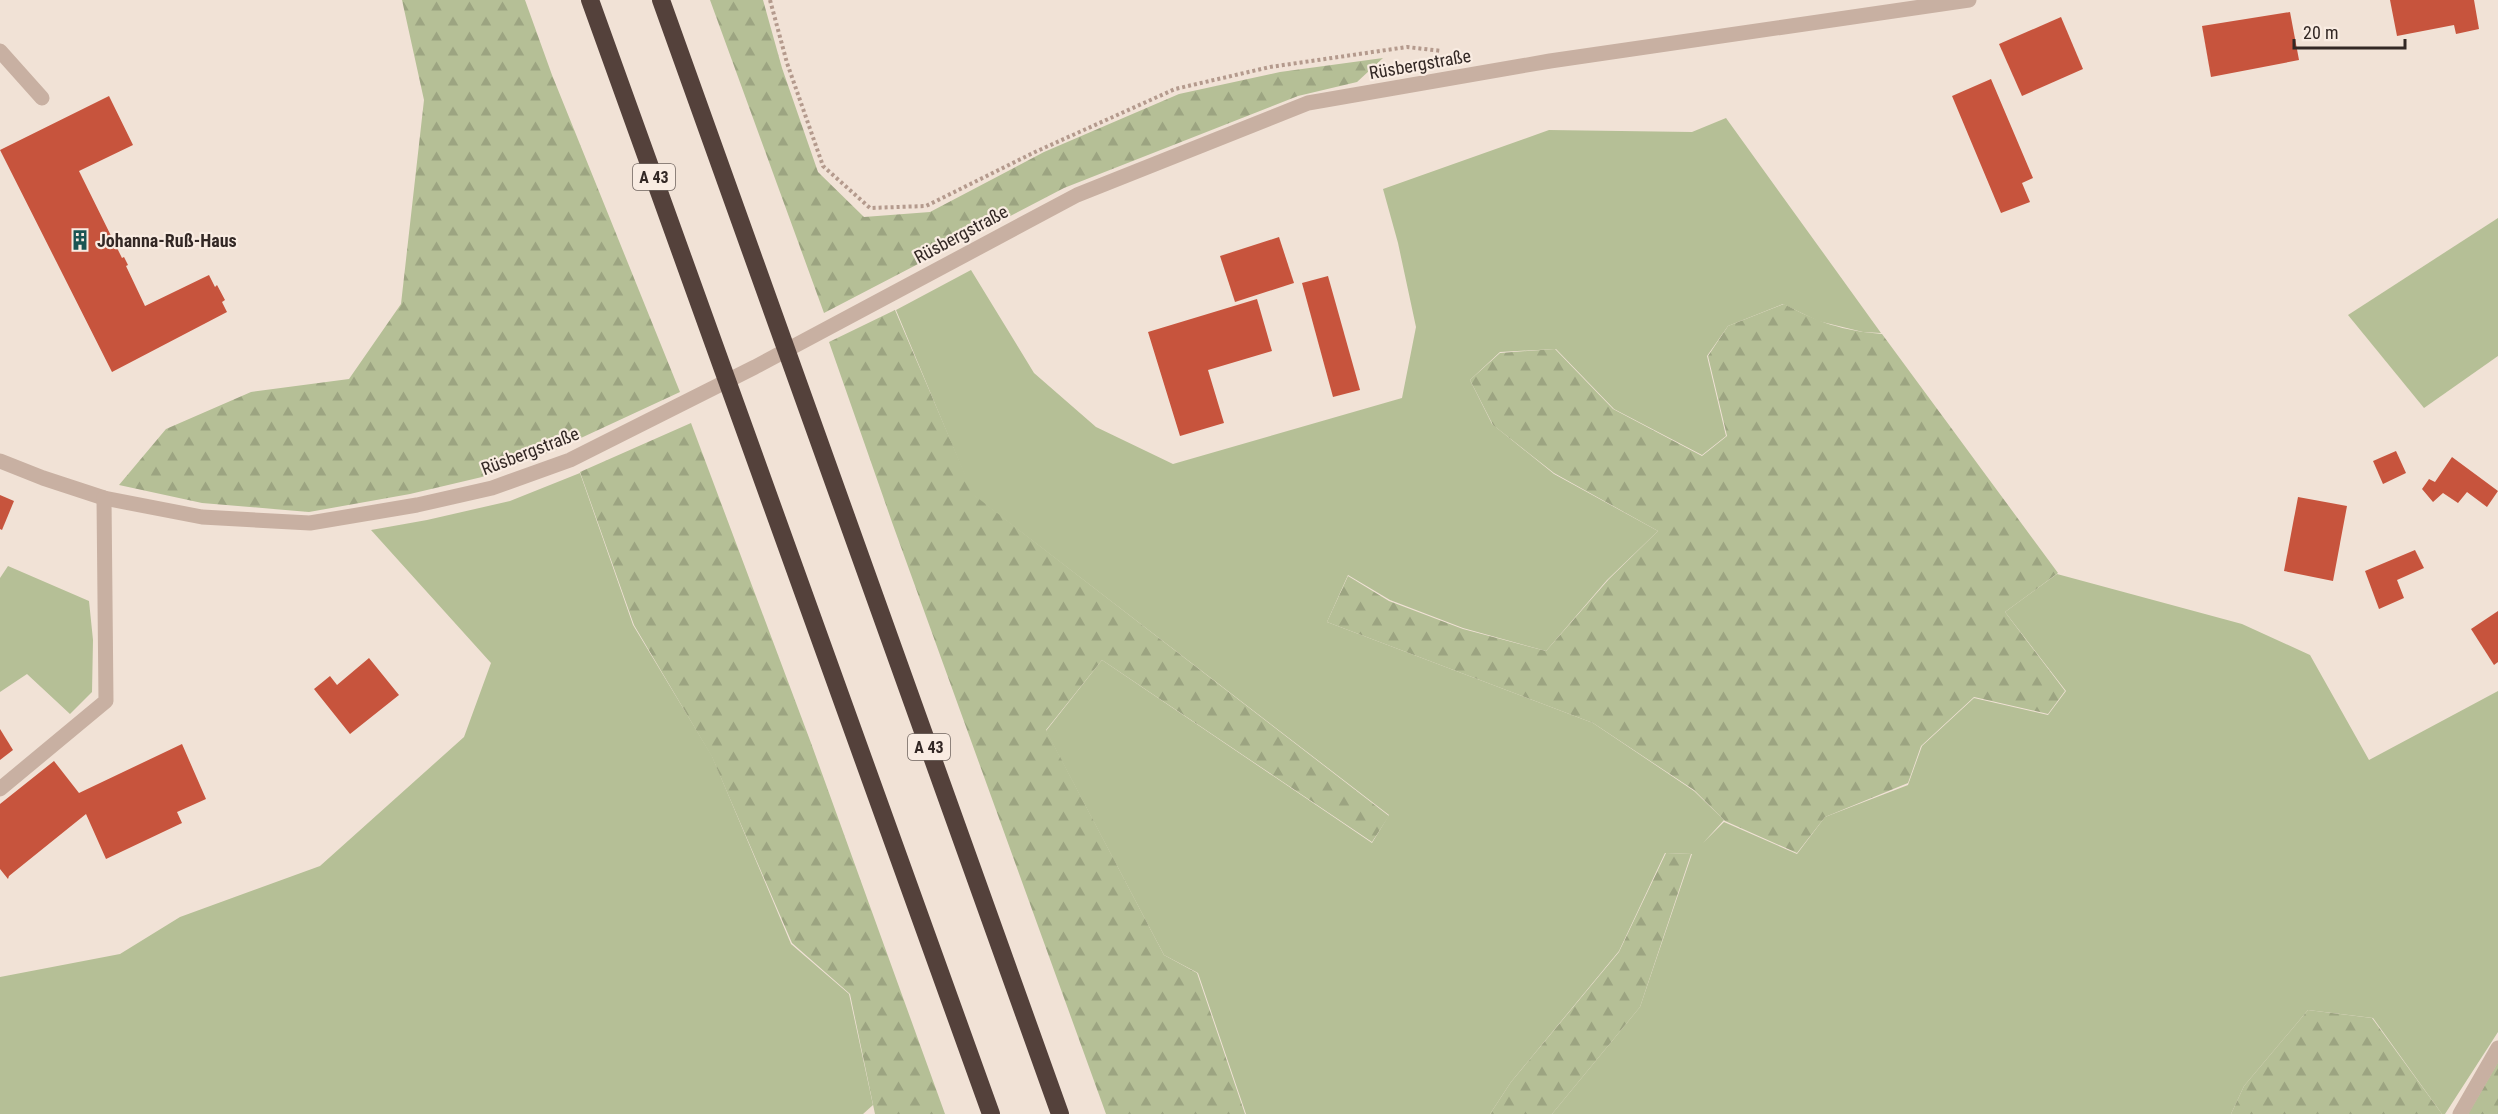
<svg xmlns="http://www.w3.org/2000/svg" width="2498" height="1114" font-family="'Roboto Condensed',sans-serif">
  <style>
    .green { fill: #b5bf96 }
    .forest { fill: url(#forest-firs) }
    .building { fill: #c7543d }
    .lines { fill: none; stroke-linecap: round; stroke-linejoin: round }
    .path { stroke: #b49a8d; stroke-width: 4; stroke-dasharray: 3 3; stroke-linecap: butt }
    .minor { stroke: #c8b0a2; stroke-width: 15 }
    .highway { stroke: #54413b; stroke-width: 18 }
    .labels { text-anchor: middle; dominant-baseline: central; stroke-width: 4.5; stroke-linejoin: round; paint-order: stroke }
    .shield { fill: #f9ece2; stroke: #6e635e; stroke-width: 1.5 }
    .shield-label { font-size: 16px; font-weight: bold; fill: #332825 }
    .street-label { font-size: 18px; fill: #332825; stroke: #f9ece2 }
    .poi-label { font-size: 18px; font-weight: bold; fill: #332825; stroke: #f9ece2; text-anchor: start }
  </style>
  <defs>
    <pattern id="forest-firs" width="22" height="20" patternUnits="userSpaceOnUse" patternTransform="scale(1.5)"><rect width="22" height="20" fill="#b5bf96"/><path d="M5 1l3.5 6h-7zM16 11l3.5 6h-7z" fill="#9ca481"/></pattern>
  </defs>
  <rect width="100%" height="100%" fill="#f1e2d6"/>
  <!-- green -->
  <g class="green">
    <path d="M1726,118L1881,333L1863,332L1818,321L1783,304L1728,326L1707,356L1726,436L1702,455L1614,409L1556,349L1500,352L1470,380L1492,424L1554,474L1658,531L1607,580L1546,651L1463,628L1390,600L1348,575L1327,622L1593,723L1694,791L1724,820L1703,843L1724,822L1797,854L1825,817L1908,785L1922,746L1974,698L2048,715L2066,691L2005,612L2057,574L2242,624L2310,655L2369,760L2498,691V1032L2445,1114H2442L2373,1018L2308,1010L2244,1086L2231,1114H1552L1640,1007L1692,854L1665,853L1619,951L1511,1082L1490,1114H1246L1198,973L1164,955L1046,731L1102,660L1372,843L1389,815L973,495L896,310L971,270L1034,373L1096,427L1173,464L1402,398L1416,327L1398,243L1383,189L1549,130L1692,132Z"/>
    <path d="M2498,218V356L2424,408L2348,315Z"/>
    <path d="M580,473L633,625L712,756L791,944L849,994L873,1105L863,1114H0V977L120,954L180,917L320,866L464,737L491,663L371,530L427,520L510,501Z"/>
    <path d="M8,566L89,601L93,640L92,692L70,714L27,674L0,692V578Z"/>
  </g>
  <!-- forest -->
  <g class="forest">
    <path d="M402,0H525L552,75L680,392L555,450L482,477L410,494L309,512L202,503L119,485L166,429L251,392L349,379L401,304L424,100Z"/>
    <path d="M710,0H763L782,68L818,172L864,217L930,212L1044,152L1179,94L1280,72L1383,58L1357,82L1298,96L1064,188L824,313Z"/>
    <path d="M1784,304C1817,322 1843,331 1882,334L2058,573L2005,612L2065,691L2048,714L1974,697L1921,746L1908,783L1825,817L1797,853L1725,821L1694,790L1593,723L1327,622L1348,576L1389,601L1463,629L1546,651L1609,579L1658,531L1554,473L1493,425L1470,380L1500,353L1555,349L1613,409L1702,456L1727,436L1708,356L1728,326Z"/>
    <path d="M895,310L974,495L1389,816L1372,842L1102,660L1046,730L1164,955L1197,973L1245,1114H1106L893,525L829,342Z"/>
    <path d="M691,423L811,743L945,1114H875L850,994L792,943L712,757L634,625L580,472Z"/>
    <path d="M1666,853L1691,854L1640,1007L1552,1114H1490L1511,1082L1619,952Z"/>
    <path d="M2308,1010L2372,1018L2442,1114H2231L2244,1086Z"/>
    <path d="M2498,1062V1114H2468Z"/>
  </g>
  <!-- building -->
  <g class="building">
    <path d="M2390,0H2474L2479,29L2456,34L2454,25L2397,36Z"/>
    <path d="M2290,12L2299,60L2211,77L2202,26Z"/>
    <path d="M2061,17L2083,69L2022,96L1999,44Z"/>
    <path d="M1991,79L2033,178L2022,183L2030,202L2001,213L1952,96Z"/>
    <path d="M109,96L133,145L79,171L122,258L124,257L128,265L126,266L145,306L209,275L215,287L217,285L225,300L222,302L227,312L112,372L0,150Z"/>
    <path d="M1279,237L1294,283L1235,302L1220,256Z"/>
    <path d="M1328,276L1360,390L1333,397L1302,283Z"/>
    <path d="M1257,299L1272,351L1208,370L1224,423L1180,436L1148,332Z"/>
    <path d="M2396,451L2406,473L2383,484L2373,461Z"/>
    <path d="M2452,457L2498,491L2487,507L2467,492L2458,503L2443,493L2433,502L2422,489L2429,479L2435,482Z"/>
    <path d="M0,495L14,501L2,530L0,529Z"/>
    <path d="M2298,497L2347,506L2333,581L2284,571Z"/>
    <path d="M2415,550L2424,568L2397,580L2404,598L2379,609L2365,571Z"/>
    <path d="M2498,611V662L2494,665L2471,629Z"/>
    <path d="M369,658L399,695L350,734L314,689L330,676L337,685Z"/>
    <path d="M0,729L13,750L0,760Z"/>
    <path d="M182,744L206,799L177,812L182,823L106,859L86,814L9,876L8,879L0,869V804L54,761L79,793Z"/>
  </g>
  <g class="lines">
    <!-- path -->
    <path class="path" d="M770,0L787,63L823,166L870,208L926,206L1035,152L1175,89L1270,67L1407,47L1442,51"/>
    <!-- minor -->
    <g class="minor">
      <path d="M0,51L42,98"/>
      <path d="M0,461L43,478L104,498L202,517L310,523L417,505L492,488L570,460L755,367L1077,195L1308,103L1550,61L1969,0"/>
      <path d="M0,789L106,701L104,498"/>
      <path d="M2460,1114L2498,1048"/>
    </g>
    <!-- highway -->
    <g class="highway">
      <path d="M590,0L991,1114"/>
      <path d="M661,0L1060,1114"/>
    </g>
  </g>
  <!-- icons -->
  <defs>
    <g id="building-bare" transform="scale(1.62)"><path d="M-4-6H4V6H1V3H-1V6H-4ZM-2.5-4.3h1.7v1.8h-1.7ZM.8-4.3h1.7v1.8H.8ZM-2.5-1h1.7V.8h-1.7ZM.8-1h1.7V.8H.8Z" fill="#1a5453" stroke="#f9ece2" stroke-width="2.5" paint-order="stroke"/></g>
  </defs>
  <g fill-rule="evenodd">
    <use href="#building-bare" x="80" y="240"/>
  </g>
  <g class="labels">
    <!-- shield labels -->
    <g class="shield">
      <rect x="633" y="164" width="42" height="26" rx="4.5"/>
      <rect x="908" y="734" width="42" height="26" rx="4.5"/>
    </g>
    <g class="shield-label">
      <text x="654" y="177">A 43</text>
      <text x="929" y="747">A 43</text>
    </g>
    <!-- street labels -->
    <g class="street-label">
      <text transform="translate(1420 64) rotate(-10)">Rüsbergstraße</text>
      <text transform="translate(961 234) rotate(-28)">Rüsbergstraße</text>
      <text transform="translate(530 451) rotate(-21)">Rüsbergstraße</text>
    </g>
    <!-- poi labels -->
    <g class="poi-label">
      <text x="97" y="240">Johanna-Ruß-Haus</text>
    </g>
  </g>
  <!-- scale -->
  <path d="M2294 39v9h111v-9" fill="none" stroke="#332825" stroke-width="3"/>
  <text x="2303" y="39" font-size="18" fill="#332825" stroke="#f9ece2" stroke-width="4.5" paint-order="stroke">20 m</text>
</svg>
